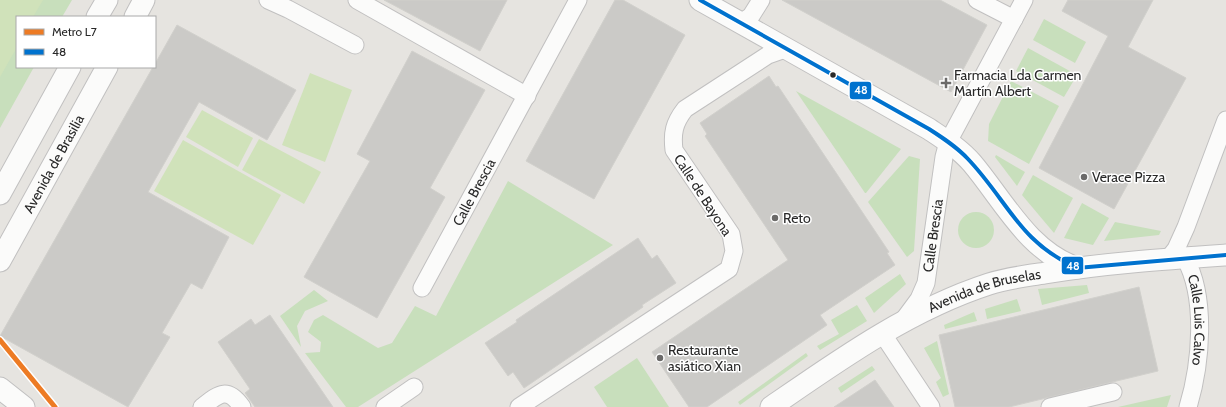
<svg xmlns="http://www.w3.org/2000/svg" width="1226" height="407" font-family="Cabin,sans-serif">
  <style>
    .green { fill: #c8dfbc }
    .pitch { fill: #d0e2ba }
    .building { fill: #cbcac7; stroke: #d1d0cc }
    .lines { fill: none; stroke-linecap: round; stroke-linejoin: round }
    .minor-casing { stroke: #c1c0c0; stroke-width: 19 }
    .tertiary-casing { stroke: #c1c0c0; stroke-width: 23 }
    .minor { stroke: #fbfbfa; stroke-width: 17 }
    .tertiary { stroke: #fbfbfa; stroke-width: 21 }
    .bus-1-casing { stroke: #fff; stroke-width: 7 }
    .bus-1 { stroke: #0072ce; stroke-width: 4 }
    .metro-1-casing { stroke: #fff; stroke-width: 8 }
    .metro-1 { stroke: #ed7b24; stroke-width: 5 }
    .bus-dot { fill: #292929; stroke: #fff; stroke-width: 1.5 }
    .poi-dot { fill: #6b6a69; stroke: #fff; stroke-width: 1.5 }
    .labels { text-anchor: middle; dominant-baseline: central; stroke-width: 3; stroke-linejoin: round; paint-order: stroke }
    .poi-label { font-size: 14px; fill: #292929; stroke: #fff; text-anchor: start }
    .street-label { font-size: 14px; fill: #292929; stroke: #fff }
    .line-badge { stroke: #fff; stroke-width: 1.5 }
    .badge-label { font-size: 11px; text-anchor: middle; font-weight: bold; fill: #fff }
  </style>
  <rect width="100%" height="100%" fill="#e6e4e0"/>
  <!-- green -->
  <g class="green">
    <path d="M0,0H72L62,17H17V67H34L0,128Z"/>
    <path d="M1044,19L1086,42L1075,63L1033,40Z"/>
    <path d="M1028,48L1077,75L1064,97L1016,71Z"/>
    <path d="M1011,81L1059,106L1029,164L988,141L989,124Z"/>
    <path d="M796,91L901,149L866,193H865Z"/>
    <path d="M996,155L1025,172L1017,186L995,157Z"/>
    <path d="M909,156L920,159L914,251L907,257L868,202Z"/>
    <path d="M1033,175L1073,198L1054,233L1022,195Z"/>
    <path d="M508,181L613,245L358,407H346L305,353L320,352L321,342L308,332L314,320L323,315L378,348L392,343L415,306L436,316Z"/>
    <path d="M1082,203L1109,218L1093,245L1064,238Z"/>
    <circle cx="976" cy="230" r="18"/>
    <path d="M1115,222L1161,231L1159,235L1104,241Z"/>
    <path d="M900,274L906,284L874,313L865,298Z"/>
    <path d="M1087,285L1089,293L1042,305L1038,289Z"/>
    <path d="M314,290L328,301L305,311L297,326L301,347L280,316Z"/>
    <path d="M1017,299L1021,311L987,319L985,309Z"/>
    <path d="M857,305L867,321L820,350L817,346L839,334L831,320Z"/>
    <path d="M974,312L977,321L945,329L944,325Z"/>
    <path d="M937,341L949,394L943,397L936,382L941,378L924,348Z"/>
    <path d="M806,353L808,356L740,405L738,402Z"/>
    <path d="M637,358L669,407H607L594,387Z"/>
    <path d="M872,366L875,370L841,393L838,388Z"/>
    <path d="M1171,395L1167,407H1118Z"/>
  </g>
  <!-- pitch -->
  <g class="pitch">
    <path d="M0,0H43L33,17H17V47L0,77Z"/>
    <path d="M310,73L352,90L325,162L282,145Z"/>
    <path d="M202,110L253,138L238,167L186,137Z"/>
    <path d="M259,139L321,172L304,204L242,170Z"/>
    <path d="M183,140L281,195L253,245L154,191Z"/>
  </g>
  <!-- building -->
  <g class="building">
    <path d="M384,0H507L480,51Z"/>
    <path d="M615,0H623L685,35L594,199L526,161Z"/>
    <path d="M782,0H940L987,25L951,92Z"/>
    <path d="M1068,0H1153L1128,47L1186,78L1114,209L1039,168L1108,36L1062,11Z"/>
    <path d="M177,25L296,90L267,140L199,102L148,192L229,237L202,289L191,283L162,333L170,337L128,407L0,336L153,67H155V64Z"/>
    <path d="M412,51L485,90L430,188L445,197L377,318L304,277L370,161L357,154Z"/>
    <path d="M769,76L776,87L778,86L889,252L887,253L895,265L820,315L827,325L707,407H689L652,352L788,260L705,136L707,134L700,123Z"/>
    <path d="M638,238L652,259L657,255L676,283L642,305L643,307L524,388L513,372L508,376L485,343L517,322L516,320Z"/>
    <path d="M1139,287L1158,371L1009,407H955L939,335Z"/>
    <path d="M270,315L333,407H255L245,393L250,389L218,342L251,319L255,325Z"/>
    <path d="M875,380L894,407H834Z"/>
  </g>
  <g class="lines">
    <!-- minor casing -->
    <g class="minor-casing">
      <g id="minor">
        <path d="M268,0L288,9L355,45"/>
        <path d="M357,0L527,96"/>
        <path d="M977,0L1014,19"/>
        <path d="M741,23L751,16L761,0"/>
        <path id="s1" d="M1185,258C1207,298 1201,364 1188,407"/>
        <path d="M1168,259L1176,249L1186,227L1226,120"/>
        <path id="s2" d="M422,288L578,0"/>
        <path id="s3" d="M902,322L919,299L926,283L944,157L948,142L1024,0"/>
        <path d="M882,333L931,407"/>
        <path d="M202,407C219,394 227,386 242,407"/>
        <path d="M385,407L414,387"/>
        <path d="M519,407L729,269L734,251L731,234L674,150C672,133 674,123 685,109L768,55L785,49"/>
        <path d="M1050,407L1113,392"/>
      </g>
    </g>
    <!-- tertiary casing -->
    <g class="tertiary-casing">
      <g id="tertiary">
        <path d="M700,0L929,129C944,139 960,149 972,163C1004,201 1028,251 1077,268"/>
        <path d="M97,17L107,0"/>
        <path d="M135,17L144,0"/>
        <path d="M0,194L70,67"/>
        <path id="s4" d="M0,261L107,67"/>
        <path d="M0,388L24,407"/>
        <path id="s5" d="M771,407C839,360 909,310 989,284C1007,278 1027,276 1045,273C1105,263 1166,259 1226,255"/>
      </g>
    </g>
    <!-- minor -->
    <use href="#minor" class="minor"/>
    <!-- tertiary -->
    <use href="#tertiary" class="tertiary"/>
    <!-- bus-1 casing -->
    <g class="bus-1-casing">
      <path id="bus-1" d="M700,0L929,129C943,138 957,147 968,159C1008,201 1019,242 1077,268L1226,255"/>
    </g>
    <!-- bus-1 -->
    <use href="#bus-1" class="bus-1"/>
    <!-- metro-1 casing -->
    <g class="metro-1-casing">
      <path id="metro-1" d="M0,340L55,407"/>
    </g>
    <!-- metro-1 -->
    <use href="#metro-1" class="metro-1"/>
  </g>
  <!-- markers -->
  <circle class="bus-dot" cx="833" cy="75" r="3.5"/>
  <g class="poi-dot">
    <path d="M944 77h4v4h4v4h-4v4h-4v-4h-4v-4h4z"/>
    <circle cx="1084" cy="177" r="4"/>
    <circle cx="775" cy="218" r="4"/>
    <circle cx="660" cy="358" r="4"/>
  </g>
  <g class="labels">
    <!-- poi labels -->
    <g class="poi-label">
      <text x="954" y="75">Farmacia Lda Carmen<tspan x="954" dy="16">Martín Albert</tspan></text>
      <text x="1092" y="177">Verace Pizza</text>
      <text x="783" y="218">Reto</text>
      <text x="668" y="350">Restaurante<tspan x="668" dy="16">asiático Xian</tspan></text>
    </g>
    <!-- street labels -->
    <g class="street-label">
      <text stroke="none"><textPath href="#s4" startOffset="111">Avenida de Brasilia</textPath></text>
      <text stroke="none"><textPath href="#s2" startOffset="109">Calle Brescia</textPath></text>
      <text transform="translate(703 195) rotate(57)">Calle de Bayona</text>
      <text stroke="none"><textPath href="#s3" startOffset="94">Calle Brescia</textPath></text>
      <text stroke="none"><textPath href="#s5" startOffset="245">Avenida de Bruselas</textPath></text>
      <text stroke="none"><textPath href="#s1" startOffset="64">Calle Luis Calvo</textPath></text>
    </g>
  </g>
  <g class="line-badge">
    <rect x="849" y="81" width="23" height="19" rx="4" fill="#0072ce"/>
    <rect x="1061" y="256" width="23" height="19" rx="4" fill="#0072ce"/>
  </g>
  <g class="badge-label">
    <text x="861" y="94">48</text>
    <text x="1073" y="270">48</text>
  </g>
  <!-- legend -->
  <rect x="16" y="16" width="140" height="52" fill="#ffffff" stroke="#a9a9a9"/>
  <rect x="24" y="29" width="20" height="6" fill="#ed7b24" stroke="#a9a9a9"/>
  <text x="52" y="36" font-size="12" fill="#292929">Metro L7</text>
  <rect x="24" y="49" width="20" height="6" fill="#0072ce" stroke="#a9a9a9"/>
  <text x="52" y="56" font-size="12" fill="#292929">48</text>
</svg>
